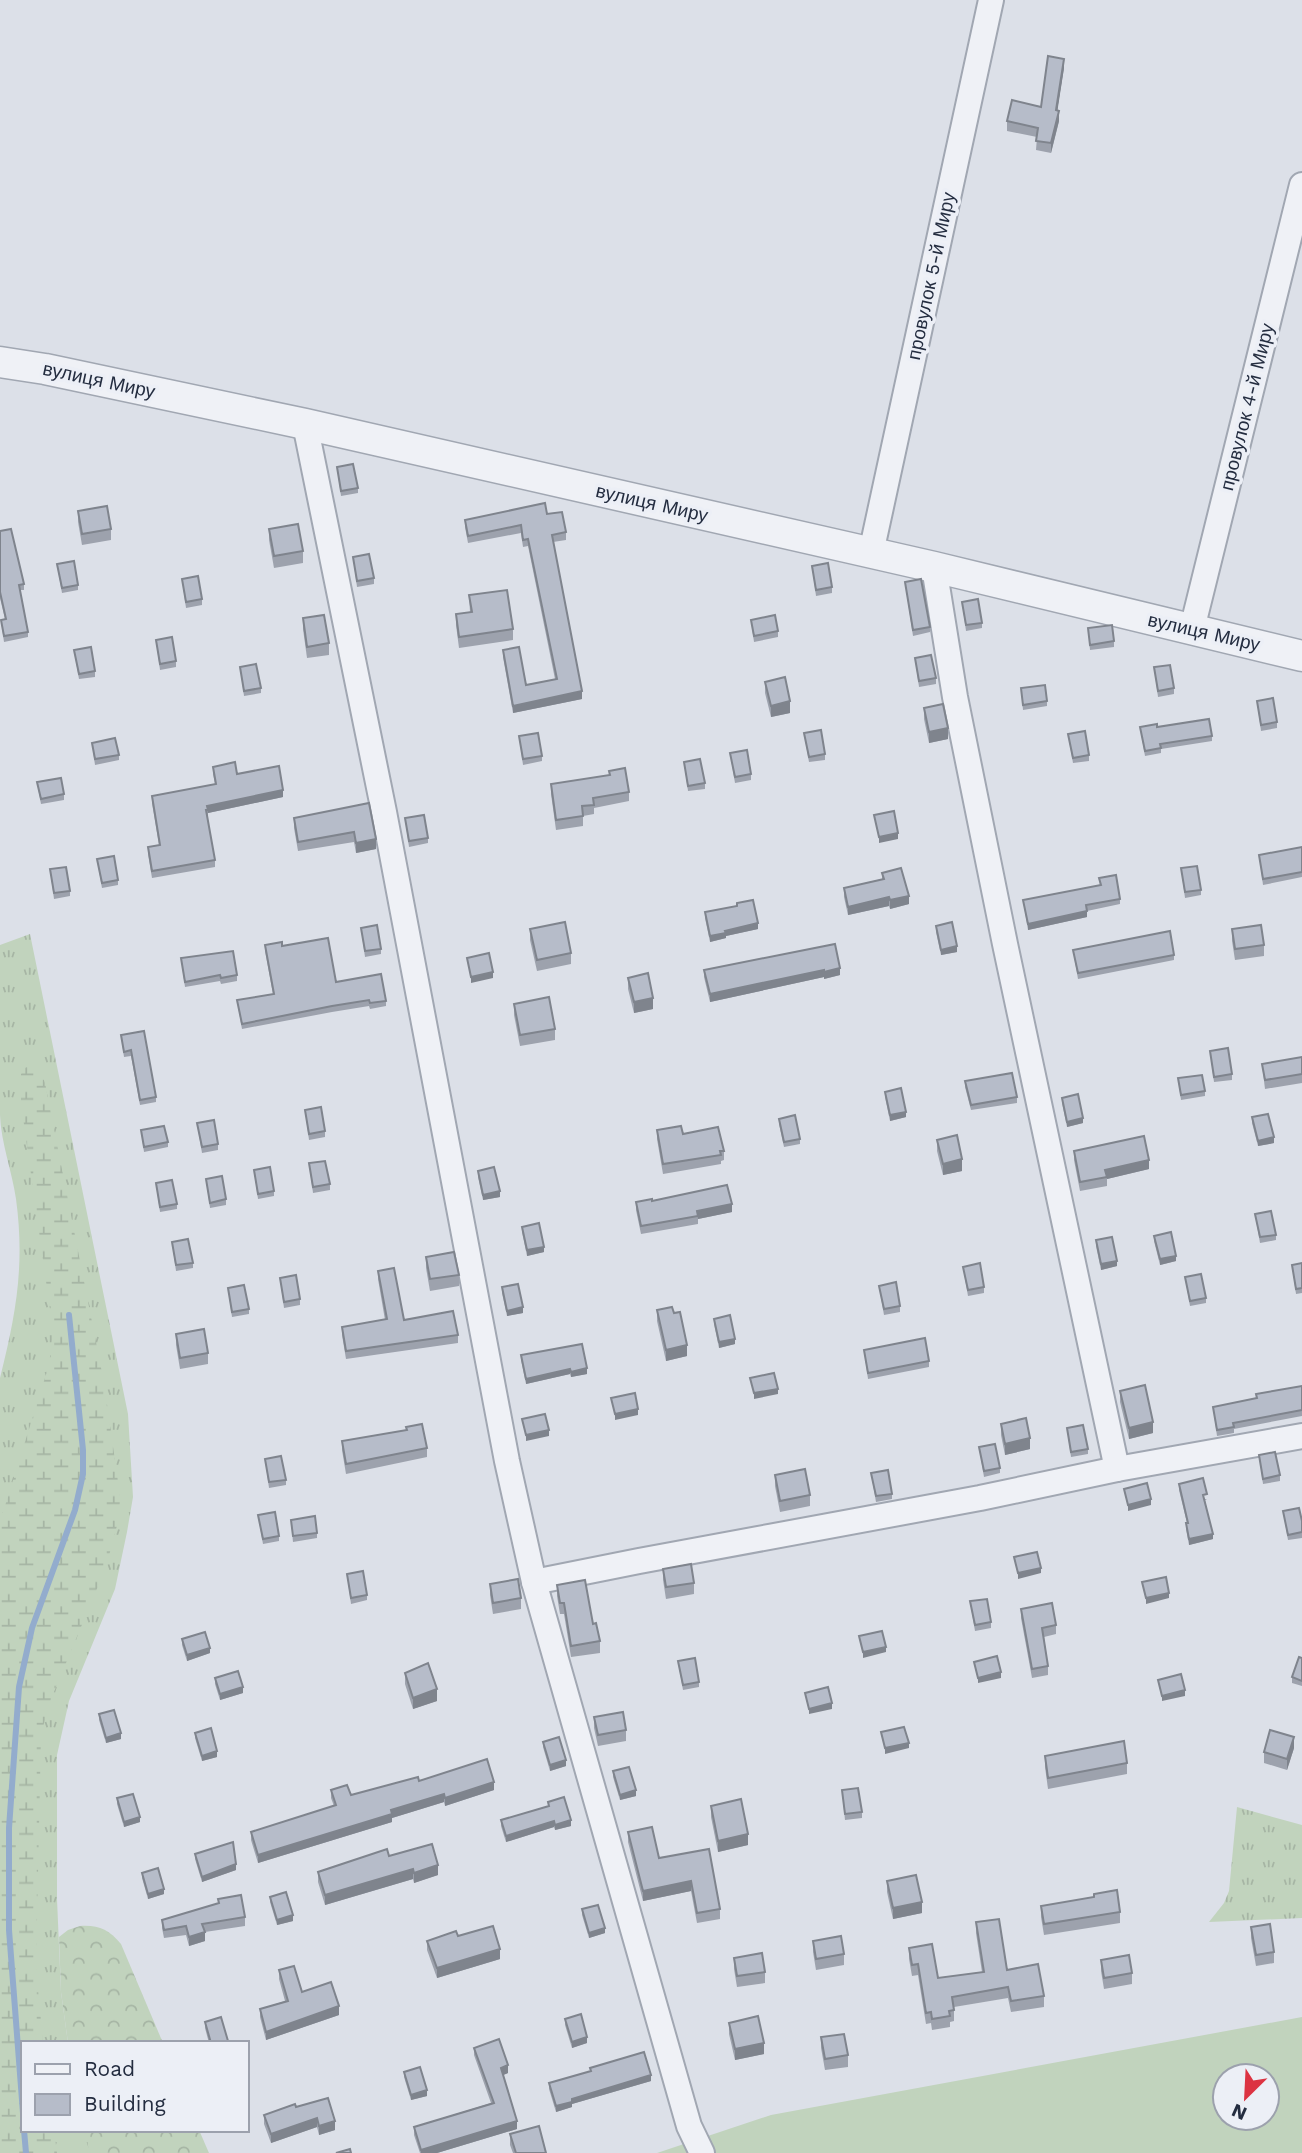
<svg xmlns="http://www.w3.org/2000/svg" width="1302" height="2153" font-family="'Work Sans',sans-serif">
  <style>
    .grass { fill: url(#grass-tufts) }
    .forest { fill: url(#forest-crowns) }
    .wetland { fill: url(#wetland-marsh) }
    .garden { fill: #c1d3bd; fill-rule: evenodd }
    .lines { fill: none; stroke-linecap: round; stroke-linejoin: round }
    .stream { stroke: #93accd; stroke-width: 6 }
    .minor-casing { stroke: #a1a7b2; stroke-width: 28 }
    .tertiary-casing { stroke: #a1a7b2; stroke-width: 33 }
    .minor { stroke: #eff1f6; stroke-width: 24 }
    .tertiary { stroke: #eff1f6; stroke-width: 30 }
    .wall { fill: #9da2ad }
    .shaded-wall { fill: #7f848d }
    .building { fill: #b6bcc9; stroke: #7f848d; stroke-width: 2 }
    .labels { text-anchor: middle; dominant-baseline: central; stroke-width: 7; stroke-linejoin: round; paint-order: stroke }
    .street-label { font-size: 19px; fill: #242d40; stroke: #eceff6 }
  </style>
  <defs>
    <pattern id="grass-tufts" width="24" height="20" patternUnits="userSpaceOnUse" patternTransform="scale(1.75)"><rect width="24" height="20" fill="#c1d3bd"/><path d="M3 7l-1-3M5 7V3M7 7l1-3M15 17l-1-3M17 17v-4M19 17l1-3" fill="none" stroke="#a6b5a4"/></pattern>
    <pattern id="forest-crowns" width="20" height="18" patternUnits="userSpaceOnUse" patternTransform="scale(1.75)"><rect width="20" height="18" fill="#c1d3bd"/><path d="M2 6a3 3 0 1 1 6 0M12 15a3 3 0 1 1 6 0" fill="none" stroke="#a6b5a4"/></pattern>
    <pattern id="wetland-marsh" width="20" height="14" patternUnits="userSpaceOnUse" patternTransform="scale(1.75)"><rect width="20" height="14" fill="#c1d3bd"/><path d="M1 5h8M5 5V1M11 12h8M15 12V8" fill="none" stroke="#a6b5a4"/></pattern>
  </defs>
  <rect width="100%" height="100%" fill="#dce0e8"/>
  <!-- grass -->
  <g class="grass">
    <path d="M30,934L128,1414L133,1497L127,1532L115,1589L69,1701L57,1755V1899L61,1992L68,2043H23V2130H87L95,2153H0V1378C16,1314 25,1265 16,1199C12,1171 1,1143 0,1115C0,1059 0,1001 0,945Z"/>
    <path d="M1237,1807L1302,1825V1918L1209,1922L1224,1903L1229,1891Z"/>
  </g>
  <!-- forest -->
  <g class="forest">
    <path d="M80,1926C99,1925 108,1929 121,1944L163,2043H68L61,1992L59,1937L68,1930Z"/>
    <path d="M86,2130H199L209,2153H89Z"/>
  </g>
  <!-- wetland -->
  <path class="wetland" d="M28,1064L39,1068L45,1083L104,1383L120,1496L119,1518L106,1567L51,1699L41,1734L36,1968L43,2043H23V2130H54L57,2153H0V1522L49,1365L53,1331L21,1103V1074Z"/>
  <!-- garden -->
  <path class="garden" d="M1302,2017V2153H657L771,2115ZM1225,2076H1267V2118H1225Z"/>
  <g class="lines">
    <!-- stream -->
    <g class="stream">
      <path d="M23,2113L9,1930V1828L19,1687L32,1628L75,1510L83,1474V1450L69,1315"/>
      <path d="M24,2130L26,2153"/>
    </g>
    <!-- minor casing -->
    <g class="minor-casing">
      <g id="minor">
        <path d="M305,424L384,812L507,1461L534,1582L689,2126L702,2153"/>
        <path d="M871,553L991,0"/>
        <path d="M934,567L955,697L1005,944L1117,1469"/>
        <path d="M1192,629L1302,185"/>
        <path d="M534,1582L639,1561L980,1498L1117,1469L1302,1436"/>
      </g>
    </g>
    <!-- tertiary casing -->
    <g class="tertiary-casing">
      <path id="tertiary" d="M0,362L45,369L305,424L934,567L1302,656"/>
    </g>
    <!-- minor -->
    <use href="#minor" class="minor"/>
    <!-- tertiary -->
    <use href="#tertiary" class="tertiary"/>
  </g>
  <!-- wall -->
  <g class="wall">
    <path d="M1064,68L1057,111L1059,121L1051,153L1036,150L1037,137L1007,131V121L1041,107Z"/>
    <path d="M337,467L358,488V493L341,496Z"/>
    <path d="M78,511L111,529V540L82,545L78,522Z"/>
    <path d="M547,514L566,532V540L553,542L582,699L513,713L503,657V650L526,685L555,679L528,546L523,547L521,533L468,543L465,527V520Z"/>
    <path d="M269,529L303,551V563L274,568L269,540Z"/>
    <path d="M0,531L24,584V590H20L28,632V637L4,642L1,620L5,619L0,598Z"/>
    <path d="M353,557L374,578V584L357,587Z"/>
    <path d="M57,564L78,585V590L62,593Z"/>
    <path d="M812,566L832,587V593L816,596Z"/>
    <path d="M182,579L202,599V605L186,608Z"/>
    <path d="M905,582L930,627V632L913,636Z"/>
    <path d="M469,595L513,629V640L459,648L456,625V614L470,612Z"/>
    <path d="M962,602L982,623V628L966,631Z"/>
    <path d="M303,618L329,643V655L307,658L303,629Z"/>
    <path d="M751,620L778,631V637L754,642Z"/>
    <path d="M1088,628L1114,641V647L1090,650Z"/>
    <path d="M156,640L176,661V667L160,670Z"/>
    <path d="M74,650L95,671V677L79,679Z"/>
    <path d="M915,658L936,678V684L919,687Z"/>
    <path d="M240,667L261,688V693L244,696Z"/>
    <path d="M1154,667L1174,688V694L1158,697Z"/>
    <path d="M765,682L790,713L771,717L765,693Z"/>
    <path d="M1021,688L1047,701V706L1023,710Z"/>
    <path d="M1257,701L1277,722V728L1261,731Z"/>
    <path d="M924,708L948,739L929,743L924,719Z"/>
    <path d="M1140,727L1212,736V741L1161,749V753L1145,756Z"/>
    <path d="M804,733L825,754V760L809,762Z"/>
    <path d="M1068,734L1089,755V761L1073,763Z"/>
    <path d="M519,736L542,756V761L523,765Z"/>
    <path d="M92,743L119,755V760L95,765Z"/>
    <path d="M730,753L751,774V780L735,783Z"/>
    <path d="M684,762L705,783V789L688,791Z"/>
    <path d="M213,767L237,774L283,797L208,813V817H207L215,860V867L152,878L148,854V847L159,845L152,803V796L215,784L213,774Z"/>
    <path d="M609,771L629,792V801L594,808V814L583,816V826L556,830L551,794V784L609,775Z"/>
    <path d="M37,782L64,794V800L41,804Z"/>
    <path d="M369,803L376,849L356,853L354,842L298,851L294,828V818Z"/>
    <path d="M405,818L428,838V843L409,847Z"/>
    <path d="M1302,847V877L1263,885L1259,855Z"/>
    <path d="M97,859L118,880V885L102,888Z"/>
    <path d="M1181,868L1201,890V895L1185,898Z"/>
    <path d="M50,869L70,891V896L54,899Z"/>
    <path d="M882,873L909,904L890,909L889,906L848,915L844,897V888L882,879Z"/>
    <path d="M1099,878L1120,899V904L1087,911V917L1028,930L1023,900L1100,885Z"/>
    <path d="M705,912L758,929L726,936V938L710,942L705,918Z"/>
    <path d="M936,926L957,952L941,955L936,932Z"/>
    <path d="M361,928L381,949V954L365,957Z"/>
    <path d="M530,929L571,953V964L537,971L530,940Z"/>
    <path d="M1232,929L1264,945V956L1235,960L1232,941Z"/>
    <path d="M835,944L840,975L824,979V977L710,1002L704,977V970Z"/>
    <path d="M265,945L282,946L336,982L386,1001V1006L370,1009L369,1006L332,1012L242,1029L237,1000L273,994L265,951Z"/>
    <path d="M1073,950L1174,955V960L1078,979Z"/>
    <path d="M181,958L237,975V981L221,984L220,981L185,987Z"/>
    <path d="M628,978L653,1009L634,1013L628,989Z"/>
    <path d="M514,1004L555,1029V1040L520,1046L514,1015Z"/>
    <path d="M144,1031L156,1097V1102L140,1105L131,1056L124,1057L121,1035Z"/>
    <path d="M1210,1051L1232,1074V1080L1214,1082Z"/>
    <path d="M1302,1057V1083L1265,1089L1262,1064Z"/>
    <path d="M1178,1078L1205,1091V1096L1181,1100Z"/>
    <path d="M965,1081L1017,1097V1103L971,1110L965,1087Z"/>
    <path d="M885,1092L906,1117L890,1121L885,1097Z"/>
    <path d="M1062,1098L1083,1123L1067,1127L1062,1103Z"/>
    <path d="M305,1110L325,1131V1137L309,1140Z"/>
    <path d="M1252,1117L1274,1143L1258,1146L1252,1123Z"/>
    <path d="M779,1119L800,1139V1144L784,1147L779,1124Z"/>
    <path d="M197,1123L218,1144V1150L202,1153Z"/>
    <path d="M141,1130L168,1142V1147L144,1152Z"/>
    <path d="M657,1130L683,1134L724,1151V1160L721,1161V1164L663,1174L657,1139Z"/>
    <path d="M937,1140L962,1171L943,1175L937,1151Z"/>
    <path d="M1074,1151L1149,1169L1107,1179V1186L1080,1191L1074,1160Z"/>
    <path d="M309,1163L330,1184V1190L313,1193Z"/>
    <path d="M254,1170L274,1191V1196L258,1199Z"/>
    <path d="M478,1171L500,1197L483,1200L478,1177Z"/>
    <path d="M206,1179L226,1199V1205L210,1208Z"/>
    <path d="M156,1183L177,1204V1209L160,1212Z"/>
    <path d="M652,1201L732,1212L698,1219V1224L641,1234L636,1210V1202Z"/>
    <path d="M1255,1214L1276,1235V1240L1260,1243Z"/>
    <path d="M522,1227L544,1252L527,1256L522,1232Z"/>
    <path d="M1154,1236L1176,1261L1160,1265L1154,1241Z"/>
    <path d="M1096,1240L1117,1266L1101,1270L1096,1246Z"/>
    <path d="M172,1242L193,1263V1268L176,1271Z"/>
    <path d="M426,1257L459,1275V1286L430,1291L426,1268Z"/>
    <path d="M1302,1263V1293L1296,1294L1292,1265Z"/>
    <path d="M963,1267L984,1287V1293L968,1296Z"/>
    <path d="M378,1271L404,1320L458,1335V1343L346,1359L342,1335V1327L385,1320L378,1279Z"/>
    <path d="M1185,1277L1206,1298V1303L1190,1306Z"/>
    <path d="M280,1278L300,1299V1305L284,1308Z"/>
    <path d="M879,1286L900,1306V1312L884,1315Z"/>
    <path d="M502,1287L523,1313L507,1316L502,1293Z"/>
    <path d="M228,1288L249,1309V1314L232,1317Z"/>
    <path d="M657,1310L687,1356L666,1361L657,1321Z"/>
    <path d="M714,1319L735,1344L719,1348L714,1324Z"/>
    <path d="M176,1334L208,1353V1364L180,1369L176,1345Z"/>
    <path d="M864,1350L929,1361V1367L868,1379Z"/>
    <path d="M521,1355L587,1374L571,1377L570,1374L526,1384L521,1360Z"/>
    <path d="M1302,1386V1416L1234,1429V1433L1217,1436L1213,1407L1256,1398V1394Z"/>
    <path d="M1120,1391L1153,1433L1129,1439L1120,1402Z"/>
    <path d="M1001,1424L1030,1449L1005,1455L1001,1435Z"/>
    <path d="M1067,1428L1088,1449V1454L1071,1457Z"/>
    <path d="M406,1430L427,1448V1457L346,1474L342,1450V1441Z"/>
    <path d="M979,1447L1000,1468V1473L984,1477Z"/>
    <path d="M1259,1455L1280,1475V1481L1263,1484Z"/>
    <path d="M265,1459L286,1480V1485L269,1488Z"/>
    <path d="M871,1473L892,1494V1499L876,1502Z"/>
    <path d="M775,1475L810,1495V1506L780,1512L775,1486Z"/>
    <path d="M1179,1484L1207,1500H1205L1213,1539L1189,1545L1186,1529V1523H1187L1179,1490Z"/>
    <path d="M1283,1511L1302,1521V1538L1288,1540Z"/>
    <path d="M258,1515L279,1536V1541L263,1544Z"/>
    <path d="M291,1520L317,1533V1538L293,1542Z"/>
    <path d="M663,1569L694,1583V1594L666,1599L663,1580Z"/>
    <path d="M347,1574L367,1595V1600L351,1604Z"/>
    <path d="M490,1584L521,1598V1609L493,1614L490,1595Z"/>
    <path d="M557,1585L600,1641V1653L571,1657L564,1614H560L557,1596Z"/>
    <path d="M970,1601L991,1622V1628L975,1631Z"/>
    <path d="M1021,1609L1056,1625V1634L1044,1637L1048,1666V1675L1032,1678L1021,1618Z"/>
    <path d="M182,1639L210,1653L187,1661L182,1645Z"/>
    <path d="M1302,1658V1686L1292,1683V1677Z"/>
    <path d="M678,1661L699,1682V1687L683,1690Z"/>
    <path d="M405,1673L437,1701L413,1709L405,1684Z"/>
    <path d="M215,1678L243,1693L220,1700L215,1684Z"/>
    <path d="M99,1714L121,1739L106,1743L99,1720Z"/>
    <path d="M594,1717L626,1730V1741L598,1746L594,1728Z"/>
    <path d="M195,1733L217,1757L202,1761L195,1738Z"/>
    <path d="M543,1742L566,1766L550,1771L543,1747Z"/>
    <path d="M1294,1748L1287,1770L1264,1763V1752Z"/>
    <path d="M1045,1756L1127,1763V1774L1048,1789L1045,1767Z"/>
    <path d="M613,1771L636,1796L620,1800L613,1777Z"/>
    <path d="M419,1781L494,1790L445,1806L444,1802L392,1818V1822L258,1863L251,1840V1832L334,1806L331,1798V1790L351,1795Z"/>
    <path d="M842,1790L862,1812V1818L845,1820Z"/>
    <path d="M117,1798L140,1822L124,1827L117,1804Z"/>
    <path d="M548,1802L571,1826L555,1830L554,1827L506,1842L501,1826V1820L548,1806Z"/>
    <path d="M711,1806L748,1845L718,1852L711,1817Z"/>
    <path d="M628,1832L659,1858L709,1849L720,1909V1919L697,1923L691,1891L643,1901L628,1842Z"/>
    <path d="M195,1854L236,1870L202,1882L195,1859Z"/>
    <path d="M389,1856L438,1875L414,1883L413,1879L325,1905L318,1882V1872Z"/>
    <path d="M142,1873L164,1894L148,1899L142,1878Z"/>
    <path d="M887,1881L922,1913L893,1919L887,1892Z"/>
    <path d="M270,1897L293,1921L277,1925L270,1902Z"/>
    <path d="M218,1899L245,1917V1926L205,1932V1941L189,1946L186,1935L164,1938L162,1928V1920L218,1903Z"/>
    <path d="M1041,1906L1120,1912V1923L1044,1935L1041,1917Z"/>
    <path d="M582,1909L605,1933L589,1938L582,1915Z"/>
    <path d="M976,1922L1007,1970L1044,1996V2007L1011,2012L1008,1998L954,2007V2021L950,2022V2027L932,2030L931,2023L926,2024L918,1975L912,1976L909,1959V1948L938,1978L982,1972L976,1933Z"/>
    <path d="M1251,1927L1274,1952V1963L1256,1966L1251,1938Z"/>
    <path d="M458,1936L500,1959L437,1978L427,1950V1941Z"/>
    <path d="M813,1941L844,1954V1965L816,1970L813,1952Z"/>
    <path d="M734,1958L765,1972V1983L737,1987L734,1969Z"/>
    <path d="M1101,1960L1132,1973V1984L1104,1989L1101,1971Z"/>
    <path d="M279,1970L302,1992L339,2015L266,2040L260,2017V2009L285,2001L279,1979Z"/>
    <path d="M565,2019L587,2043L572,2048L565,2025Z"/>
    <path d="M205,2022L228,2043H209L205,2028Z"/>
    <path d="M729,2023L764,2054L735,2060L729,2034Z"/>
    <path d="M821,2037L848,2055V2067L825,2070L821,2048Z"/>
    <path d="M474,2048L508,2073L503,2075L517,2129L437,2153H420L414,2135V2127L491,2103L474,2055Z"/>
    <path d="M590,2068L651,2081L572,2104V2107L556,2112L549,2089V2083L590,2072Z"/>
    <path d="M404,2072L427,2096L411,2100L404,2077Z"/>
    <path d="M296,2107L335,2130L319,2135L317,2127L271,2143L264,2124V2115Z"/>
    <path d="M510,2134L546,2153H513L510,2145Z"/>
  </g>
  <!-- shaded-wall -->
  <g class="shaded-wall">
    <path d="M1064,59V68L1056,120V110Z"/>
    <path d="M1059,111V121L1051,153V143Z"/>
    <path d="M582,691V699L513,713V706Z"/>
    <path d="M790,701V713L771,717V706Z"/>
    <path d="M948,728V739L929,743V732Z"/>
    <path d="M283,790V797L208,813L207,806Z"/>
    <path d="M898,833V839L879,843V837Z"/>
    <path d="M376,839V849L356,853V843Z"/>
    <path d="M909,896V904L890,909V900Z"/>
    <path d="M889,897V906L848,915V907Z"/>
    <path d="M1087,911V917L1028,930V924Z"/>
    <path d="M758,923V929L726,936V938L710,942V936L725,931Z"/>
    <path d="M957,946V952L941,955V950Z"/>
    <path d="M840,968V975L824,979V972Z"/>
    <path d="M824,970V977L710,1002V994Z"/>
    <path d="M493,972V978L471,983V977Z"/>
    <path d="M653,998V1009L634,1013V1002Z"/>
    <path d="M906,1112V1117L890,1121V1115Z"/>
    <path d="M1083,1118V1123L1067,1127V1122Z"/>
    <path d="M1274,1137V1143L1258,1146V1141Z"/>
    <path d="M962,1159V1171L943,1175V1164Z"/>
    <path d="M1149,1160V1169L1107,1179L1105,1170Z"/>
    <path d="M500,1191V1197L483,1200V1195Z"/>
    <path d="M732,1204V1212L698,1219L697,1211Z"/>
    <path d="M544,1247V1252L527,1256V1250Z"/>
    <path d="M1176,1256V1261L1160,1265V1259Z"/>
    <path d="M1117,1261V1266L1101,1270V1264Z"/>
    <path d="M523,1307V1313L507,1316V1311Z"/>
    <path d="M735,1339V1344L719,1348V1342Z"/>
    <path d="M687,1345V1356L666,1361V1350Z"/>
    <path d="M587,1368V1374L571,1377V1372Z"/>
    <path d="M570,1369V1374L526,1384V1379Z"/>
    <path d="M778,1389V1394L754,1399V1393Z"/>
    <path d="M638,1409V1415L615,1420V1414Z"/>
    <path d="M1153,1422V1433L1129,1439V1428Z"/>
    <path d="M549,1430V1436L526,1441V1435Z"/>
    <path d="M1030,1438V1449L1005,1455V1444Z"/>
    <path d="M1151,1499V1505L1128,1511V1505Z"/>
    <path d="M1213,1534V1539L1189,1545V1539Z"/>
    <path d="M1041,1568V1573L1018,1579V1573Z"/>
    <path d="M1169,1593V1598L1146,1604V1598Z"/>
    <path d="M886,1647V1652L863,1658V1652Z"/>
    <path d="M210,1648V1653L187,1661V1655Z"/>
    <path d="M1001,1672V1678L978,1683V1678Z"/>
    <path d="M243,1687V1693L220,1700V1694Z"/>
    <path d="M437,1689V1701L413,1709V1698Z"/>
    <path d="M1185,1690V1696L1162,1701V1696Z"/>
    <path d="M832,1703V1709L809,1714V1709Z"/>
    <path d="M121,1733V1739L106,1743V1738Z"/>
    <path d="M1294,1737V1748L1287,1770V1759Z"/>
    <path d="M909,1743V1748L885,1754V1748Z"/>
    <path d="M217,1751V1757L202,1761V1756Z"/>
    <path d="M566,1760V1766L550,1771V1765Z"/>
    <path d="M494,1782V1790L445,1806V1798Z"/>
    <path d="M636,1790V1796L620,1800V1795Z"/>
    <path d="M444,1794V1802L392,1818V1822L258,1863V1855L391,1810Z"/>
    <path d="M140,1817V1822L124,1827V1822Z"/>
    <path d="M571,1820V1826L555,1830V1825Z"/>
    <path d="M554,1821V1827L506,1842V1836Z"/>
    <path d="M748,1834V1845L718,1852V1841Z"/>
    <path d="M236,1864V1870L202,1882V1877Z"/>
    <path d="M438,1865V1875L414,1883V1873Z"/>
    <path d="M413,1869V1879L325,1905V1895Z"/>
    <path d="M691,1881V1891L643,1901V1891Z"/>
    <path d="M164,1889V1894L148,1899V1894Z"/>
    <path d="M922,1902V1913L893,1919V1908Z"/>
    <path d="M293,1915V1921L277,1925V1920Z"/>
    <path d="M605,1928V1933L589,1938V1933Z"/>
    <path d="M205,1932V1941L189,1946V1937Z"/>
    <path d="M500,1949V1959L437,1978V1968Z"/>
    <path d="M339,2006V2015L266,2040V2032Z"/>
    <path d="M587,2037V2043L572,2048V2042Z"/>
    <path d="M764,2043V2054L735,2060V2049Z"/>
    <path d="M508,2065V2073L501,2076V2068Z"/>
    <path d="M651,2075V2081L572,2104V2107L556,2112V2106L572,2099Z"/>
    <path d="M427,2090V2096L411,2100V2095Z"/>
    <path d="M317,2118V2127L271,2143V2134Z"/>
    <path d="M335,2121V2130L319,2135V2126Z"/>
    <path d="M517,2121V2129L437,2153H421V2150Z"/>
  </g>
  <!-- building -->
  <g class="building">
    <path d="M1048,56L1064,59L1056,110L1059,111L1051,143L1036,141L1038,128L1007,121L1012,100L1041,107Z"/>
    <path d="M353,464L358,488L341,491L337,467Z"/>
    <path d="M545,503L547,514L562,512L566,532L552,535L582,691L513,706L503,650L519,647L526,685L557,679L528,539L523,540L521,525L468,536L465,520Z"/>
    <path d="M107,506L111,529L82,534L78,511Z"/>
    <path d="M298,524L303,551L274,556L269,529Z"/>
    <path d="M11,529L24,584L19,585L28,632L4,636L1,620L6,619L0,592V531Z"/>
    <path d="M369,554L374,578L357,581L353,557Z"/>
    <path d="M74,561L78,585L62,588L57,564Z"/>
    <path d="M828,563L832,587L816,590L812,566Z"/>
    <path d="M198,576L202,599L186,602L182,579Z"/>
    <path d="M921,579L930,627L913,630L905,582Z"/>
    <path d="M507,590L513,629L459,637L456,614L472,612L469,595Z"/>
    <path d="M978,599L982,623L966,625L962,602Z"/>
    <path d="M324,615L329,643L307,647L303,618Z"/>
    <path d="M775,615L778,631L754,636L751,620Z"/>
    <path d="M1112,625L1114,641L1090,645L1088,628Z"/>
    <path d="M172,637L176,661L160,664L156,640Z"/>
    <path d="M91,647L95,671L79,674L74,650Z"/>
    <path d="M931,655L936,678L919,681L915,658Z"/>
    <path d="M256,664L261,688L244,691L240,667Z"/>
    <path d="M1170,665L1174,688L1158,691L1154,667Z"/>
    <path d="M785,677L790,701L771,706L765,682Z"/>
    <path d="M1045,685L1047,701L1023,705L1021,688Z"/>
    <path d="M1273,698L1277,722L1261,725L1257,701Z"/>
    <path d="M943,704L948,728L929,732L924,708Z"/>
    <path d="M1209,719L1212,736L1160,744L1161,748L1145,751L1140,727L1157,724V727Z"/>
    <path d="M821,730L825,754L809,757L804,733Z"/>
    <path d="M1085,731L1089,755L1073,758L1068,734Z"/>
    <path d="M538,733L542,756L523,759L519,736Z"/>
    <path d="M115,738L119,755L95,759L92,743Z"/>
    <path d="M747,750L751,774L735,777L730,753Z"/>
    <path d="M700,759L705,783L688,786L684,762Z"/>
    <path d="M235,762L237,774L279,766L283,790L207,806L208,810H206L215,860L152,871L148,847L160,845L152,796L216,784L213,767Z"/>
    <path d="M625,768L629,792L593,798L594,805L582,806L583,816L556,820L551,784L610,775L609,771Z"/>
    <path d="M61,778L64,794L41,799L37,782Z"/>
    <path d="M369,803L376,839L356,843L354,832L298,842L294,818Z"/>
    <path d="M894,811L898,833L879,837L874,815Z"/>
    <path d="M424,815L428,838L409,841L405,818Z"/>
    <path d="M1302,847V872L1263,879L1259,855Z"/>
    <path d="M114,856L118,880L102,883L97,859Z"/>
    <path d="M1197,866L1201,890L1185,892L1181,868Z"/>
    <path d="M66,867L70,891L54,893L50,869Z"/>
    <path d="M901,868L909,896L890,900L889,897L848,907L844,888L884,879L882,873Z"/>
    <path d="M1116,875L1120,899L1086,905L1087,911L1028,924L1023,900L1101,885L1099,878Z"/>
    <path d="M753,900L758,923L725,931L726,933L710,936L705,912L737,906V903Z"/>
    <path d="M565,922L571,953L537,960L530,929Z"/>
    <path d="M952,922L957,946L941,950L936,926Z"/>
    <path d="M377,925L381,949L365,951L361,928Z"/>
    <path d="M1261,925L1264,945L1235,949L1232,929Z"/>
    <path d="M1170,931L1174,955L1078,973L1073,950Z"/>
    <path d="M328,938L336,982L381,974L386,1001L370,1003L369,1000L332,1006L242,1024L237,1000L274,994L265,945L282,942V946Z"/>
    <path d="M835,944L840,968L824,972V970L710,994L704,970Z"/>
    <path d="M233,951L237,975L221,978L220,975L185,982L181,958Z"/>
    <path d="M489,953L493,972L471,977L467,958Z"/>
    <path d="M648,973L653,998L634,1002L628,978Z"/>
    <path d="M549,997L555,1029L520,1035L514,1004Z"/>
    <path d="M144,1031L156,1097L140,1100L131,1050L124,1052L121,1035Z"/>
    <path d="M1228,1048L1232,1074L1214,1077L1210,1051Z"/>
    <path d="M1302,1057V1074L1265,1080L1262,1064Z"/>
    <path d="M1012,1073L1017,1097L971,1105L965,1081Z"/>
    <path d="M1202,1075L1205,1091L1181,1095L1178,1078Z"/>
    <path d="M901,1088L906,1112L890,1115L885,1092Z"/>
    <path d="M1078,1094L1083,1118L1067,1122L1062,1098Z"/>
    <path d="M321,1107L325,1131L309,1134L305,1110Z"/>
    <path d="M1268,1114L1274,1137L1258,1141L1252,1117Z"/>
    <path d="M795,1115L800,1139L784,1142L779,1119Z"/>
    <path d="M214,1120L218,1144L202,1147L197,1123Z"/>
    <path d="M164,1126L168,1142L144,1147L141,1130Z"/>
    <path d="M681,1126L683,1134L718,1127L724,1151H720L721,1155L663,1164L657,1130Z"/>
    <path d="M957,1135L962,1159L943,1164L937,1140Z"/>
    <path d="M1144,1136L1149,1160L1105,1170L1107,1177L1080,1182L1074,1151Z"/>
    <path d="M325,1161L330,1184L313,1187L309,1163Z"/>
    <path d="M270,1167L274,1191L258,1194L254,1170Z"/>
    <path d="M494,1167L500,1191L483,1195L478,1171Z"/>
    <path d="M222,1176L226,1199L210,1203L206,1179Z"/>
    <path d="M172,1180L177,1204L160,1207L156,1183Z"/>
    <path d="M727,1185L732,1204L697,1211L698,1216L641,1226L636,1202L652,1199V1201Z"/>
    <path d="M1271,1211L1276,1235L1260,1237L1255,1214Z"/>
    <path d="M539,1223L544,1247L527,1250L522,1227Z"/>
    <path d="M1171,1232L1176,1256L1160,1259L1154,1236Z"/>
    <path d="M1112,1237L1117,1261L1101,1264L1096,1240Z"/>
    <path d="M188,1239L193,1263L176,1265L172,1242Z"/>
    <path d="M454,1252L459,1275L430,1279L426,1257Z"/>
    <path d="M980,1263L984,1287L968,1290L963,1267Z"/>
    <path d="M1302,1263V1288L1296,1289L1292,1265Z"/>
    <path d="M394,1268L404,1320L453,1311L458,1335L346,1351L342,1327L387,1319L378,1271Z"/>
    <path d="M1201,1274L1206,1298L1190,1301L1185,1277Z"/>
    <path d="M296,1275L300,1299L284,1302L280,1278Z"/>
    <path d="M896,1282L900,1306L884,1309L879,1286Z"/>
    <path d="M518,1284L523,1307L507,1311L502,1287Z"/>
    <path d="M244,1285L249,1309L232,1312L228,1288Z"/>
    <path d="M672,1307L674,1313L680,1312L687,1345L666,1350L657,1310Z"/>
    <path d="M730,1315L735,1339L719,1342L714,1319Z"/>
    <path d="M204,1329L208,1353L180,1358L176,1334Z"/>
    <path d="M925,1338L929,1361L868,1373L864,1350Z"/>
    <path d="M582,1344L587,1368L571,1372L570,1369L526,1379L521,1355Z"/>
    <path d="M774,1373L778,1389L754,1393L750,1378Z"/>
    <path d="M1145,1385L1153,1422L1129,1428L1120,1391Z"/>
    <path d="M1302,1386V1410L1233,1423L1234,1427L1217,1430L1213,1407L1257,1398L1256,1394Z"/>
    <path d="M635,1393L638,1409L615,1414L611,1398Z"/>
    <path d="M545,1414L549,1430L526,1435L522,1419Z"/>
    <path d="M1026,1418L1030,1438L1005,1444L1001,1424Z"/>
    <path d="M422,1424L427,1448L346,1464L342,1441L407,1430L406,1427Z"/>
    <path d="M1083,1425L1088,1449L1071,1452L1067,1428Z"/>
    <path d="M995,1444L1000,1468L984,1471L979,1447Z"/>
    <path d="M1275,1452L1280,1475L1263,1479L1259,1455Z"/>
    <path d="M281,1456L286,1480L269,1482L265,1459Z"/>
    <path d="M805,1469L810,1495L780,1501L775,1475Z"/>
    <path d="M888,1470L892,1494L876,1496L871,1473Z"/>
    <path d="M1203,1478L1207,1494L1203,1495L1213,1534L1189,1539L1186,1523H1188L1179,1484Z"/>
    <path d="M1147,1483L1151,1499L1128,1505L1124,1489Z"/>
    <path d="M1299,1508L1302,1521V1532L1288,1535L1283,1511Z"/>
    <path d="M275,1512L279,1536L263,1539L258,1515Z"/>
    <path d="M315,1516L317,1533L293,1536L291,1520Z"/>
    <path d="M1037,1552L1041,1568L1018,1573L1014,1557Z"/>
    <path d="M691,1564L694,1583L666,1587L663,1569Z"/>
    <path d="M363,1571L367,1595L351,1598L347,1574Z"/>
    <path d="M1166,1577L1169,1593L1146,1598L1142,1582Z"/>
    <path d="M518,1579L521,1598L493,1603L490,1584Z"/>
    <path d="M585,1580L593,1624L596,1623L600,1641L571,1646L564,1603H560L557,1585Z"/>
    <path d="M987,1599L991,1622L975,1625L970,1601Z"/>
    <path d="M1052,1603L1056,1625L1042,1628L1048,1666L1032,1669L1021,1609Z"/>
    <path d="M882,1631L886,1647L863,1652L859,1636Z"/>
    <path d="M205,1632L210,1648L187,1655L182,1639Z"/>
    <path d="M997,1656L1001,1672L978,1678L974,1662Z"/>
    <path d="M1299,1657L1302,1658V1681L1292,1677Z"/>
    <path d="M695,1658L699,1682L683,1685L678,1661Z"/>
    <path d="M428,1663L437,1689L413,1698L405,1673Z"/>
    <path d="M238,1671L243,1687L220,1694L215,1678Z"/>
    <path d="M1181,1674L1185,1690L1162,1696L1158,1680Z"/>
    <path d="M828,1687L832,1703L809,1709L805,1693Z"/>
    <path d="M114,1710L121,1733L106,1738L99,1714Z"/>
    <path d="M623,1712L626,1730L598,1735L594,1717Z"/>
    <path d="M904,1727L909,1743L885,1748L881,1732Z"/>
    <path d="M211,1728L217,1751L202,1756L195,1733Z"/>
    <path d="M1270,1730L1294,1737L1287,1759L1264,1752Z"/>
    <path d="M559,1737L566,1760L550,1765L543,1742Z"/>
    <path d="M1124,1741L1127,1763L1048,1778L1045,1756Z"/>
    <path d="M487,1759L494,1782L445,1798L444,1794L391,1810L392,1814L258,1855L251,1832L336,1805L331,1790L347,1785L351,1795L418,1777L419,1781Z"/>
    <path d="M629,1767L636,1790L620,1795L613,1771Z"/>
    <path d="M858,1788L862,1812L845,1814L842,1790Z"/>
    <path d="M133,1794L140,1817L124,1822L117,1798Z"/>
    <path d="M564,1797L571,1820L555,1825L554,1821L506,1836L501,1820L549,1806L548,1802Z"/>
    <path d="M741,1799L748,1834L718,1841L711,1806Z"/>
    <path d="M652,1827L659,1858L709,1849L720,1909L697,1913L691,1881L643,1891L628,1832Z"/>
    <path d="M233,1842L236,1864L202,1877L195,1854Z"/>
    <path d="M432,1844L438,1865L414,1873L413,1869L325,1895L318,1872L387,1849L389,1856Z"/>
    <path d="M158,1868L164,1889L148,1894L142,1873Z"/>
    <path d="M916,1875L922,1902L893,1908L887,1881Z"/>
    <path d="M1117,1890L1120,1912L1044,1924L1041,1906L1094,1897V1894Z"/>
    <path d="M286,1892L293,1915L277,1920L270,1897Z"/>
    <path d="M241,1895L245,1917L202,1924L205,1932L189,1937L186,1926L164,1930L162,1920L219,1903L218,1899Z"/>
    <path d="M598,1905L605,1928L589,1933L582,1909Z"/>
    <path d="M999,1919L1007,1970L1038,1964L1044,1996L1011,2001L1008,1987L952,1997L954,2010L949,2011L950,2016L932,2019L931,2012L926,2013L918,1964L912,1965L909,1948L932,1944L938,1978L984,1972L976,1922Z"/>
    <path d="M1270,1924L1274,1952L1256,1955L1251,1927Z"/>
    <path d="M493,1926L500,1949L437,1968L427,1941L456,1931L458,1936Z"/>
    <path d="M841,1936L844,1954L816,1959L813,1941Z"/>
    <path d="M762,1953L765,1972L737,1976L734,1958Z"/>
    <path d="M1129,1955L1132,1973L1104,1978L1101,1960Z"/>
    <path d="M294,1966L302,1992L331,1982L339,2006L266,2032L260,2009L288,2001L279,1970Z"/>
    <path d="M581,2014L587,2037L572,2042L565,2019Z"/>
    <path d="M758,2016L764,2043L735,2049L729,2023Z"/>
    <path d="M221,2017L228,2041L220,2043H211L205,2022Z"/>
    <path d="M844,2034L848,2055L825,2059L821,2037Z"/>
    <path d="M499,2039L508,2065L501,2068L517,2121L421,2150L414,2127L494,2103L474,2048Z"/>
    <path d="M644,2052L651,2075L572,2099V2102L556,2106L549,2083L591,2071L590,2068Z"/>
    <path d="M420,2067L427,2090L411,2095L404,2072Z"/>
    <path d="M328,2098L335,2121L319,2126L317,2118L271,2134L264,2115L295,2104L296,2107Z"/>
    <path d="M539,2126L546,2153H516L510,2134Z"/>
    <path d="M350,2149L351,2153H336Z"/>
  </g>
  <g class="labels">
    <!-- street labels -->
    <g class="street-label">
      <text transform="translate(931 276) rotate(-78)">провулок 5-й Миру</text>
      <text transform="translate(99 380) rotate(12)">вулиця Миру</text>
      <text transform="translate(1247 407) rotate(-76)">провулок 4-й Миру</text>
      <text transform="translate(652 503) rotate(13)">вулиця Миру</text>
      <text transform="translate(1204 632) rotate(13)">вулиця Миру</text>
    </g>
  </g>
  <!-- legend -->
  <rect x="21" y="2041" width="228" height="91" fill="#eceff6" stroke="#9ca1ad" stroke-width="2"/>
  <rect x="35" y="2064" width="35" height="10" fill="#eff1f6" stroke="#9ca1ad" stroke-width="2"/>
  <text x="84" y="2076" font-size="21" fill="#242d40">Road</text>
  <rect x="35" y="2094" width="35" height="21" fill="#b6bcc9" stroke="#9ca1ad" stroke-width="2"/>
  <text x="84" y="2111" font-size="21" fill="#242d40">Building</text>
  <!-- north arrow -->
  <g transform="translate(1246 2097) rotate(204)"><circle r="33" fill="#eceff6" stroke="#9ca1ad" stroke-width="2"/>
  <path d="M0-5L12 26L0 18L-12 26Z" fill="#dc3342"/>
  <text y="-10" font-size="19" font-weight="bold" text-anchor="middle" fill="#242d40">N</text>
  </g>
</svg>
